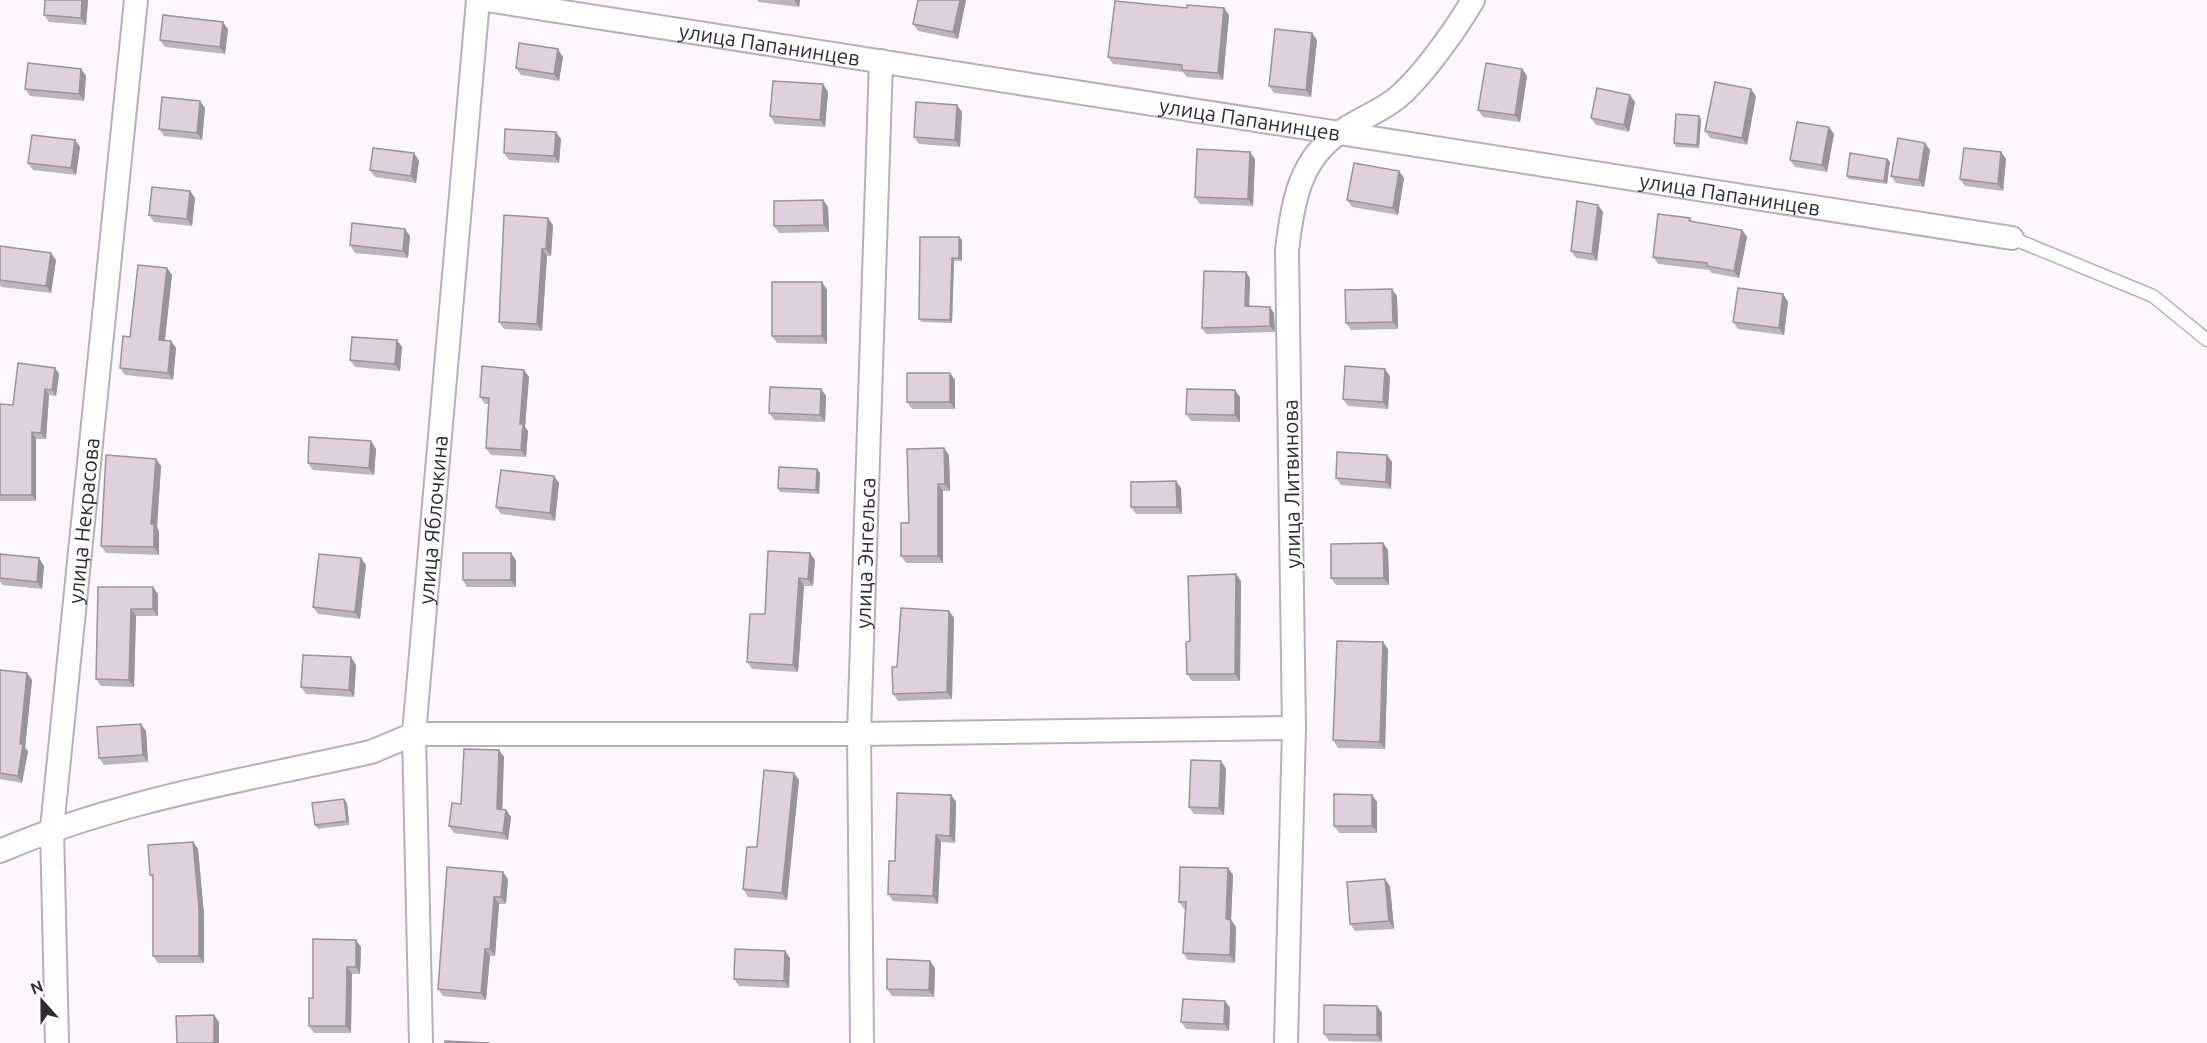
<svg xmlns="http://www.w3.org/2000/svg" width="2207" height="1043" font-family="Ubuntu,sans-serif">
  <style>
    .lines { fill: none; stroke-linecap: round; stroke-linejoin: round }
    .lane-casing { stroke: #baaeba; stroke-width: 15 }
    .street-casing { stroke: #baaeba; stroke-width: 26 }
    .lane { stroke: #fff; stroke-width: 12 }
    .street { stroke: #fff; stroke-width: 22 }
    .wall { fill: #bfb3bd }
    .shaded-wall { fill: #9b929a }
    .building { fill: #ded0dc; stroke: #9b929a; stroke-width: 1.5 }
    .labels { text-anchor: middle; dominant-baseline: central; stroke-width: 4.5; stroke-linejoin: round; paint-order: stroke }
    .street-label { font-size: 21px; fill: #312c31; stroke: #fff }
  </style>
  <rect width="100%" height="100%" fill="#fff7ff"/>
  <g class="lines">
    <!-- lane casing -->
    <g class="lane-casing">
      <path id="lane" d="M2012,238L2153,296L2207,340"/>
    </g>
    <!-- street casing -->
    <g class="street-casing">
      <g id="street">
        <path id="s1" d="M487,0L2012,238"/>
        <path d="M0,851C118,800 246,780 371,752L414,734H859L1294,728"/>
        <path id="s2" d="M57,1043L52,828L136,0"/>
        <path id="s3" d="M421,1043L414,734L478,0"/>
        <path id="s4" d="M862,1043L859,734L881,61"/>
        <path d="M1286,1043L1294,728L1287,251C1292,205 1299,158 1342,131C1359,119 1381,111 1397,98C1422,77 1457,28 1473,0"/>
      </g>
    </g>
    <!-- lane -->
    <use href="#lane" class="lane"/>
    <!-- street -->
    <use href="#street" class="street"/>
  </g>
  <!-- wall -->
  <g class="wall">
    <path d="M88,0L86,25L49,22L44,15Z"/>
    <path d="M757,0H800L799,7L759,2Z"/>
    <path d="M966,0L958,39L918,31L913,24Z"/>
    <path d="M1187,8H1224L1229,15L1223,80L1187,77L1183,72L1113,64L1108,57Z"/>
    <path d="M228,29L225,54L165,47L160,40Z"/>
    <path d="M1317,40L1311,97L1274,93L1269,86Z"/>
    <path d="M563,57L559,81L521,75L516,68Z"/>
    <path d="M81,69L86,76L84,101L30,96L25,89Z"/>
    <path d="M1522,69L1527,76L1520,122L1483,117L1478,110Z"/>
    <path d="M823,84L828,92L825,127L775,124L770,116Z"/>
    <path d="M1756,96L1747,145L1710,138L1705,131Z"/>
    <path d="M1635,102L1629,132L1596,125L1591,118Z"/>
    <path d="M205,108L202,140L164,136L159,129Z"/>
    <path d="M962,112L960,147L919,144L914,137Z"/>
    <path d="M1701,119L1699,148L1676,147L1674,143Z"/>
    <path d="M1834,134L1827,172L1795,167L1790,160Z"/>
    <path d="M561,139L559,163L509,160L504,153Z"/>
    <path d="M75,140L80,147L76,175L33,170L28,163Z"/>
    <path d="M1930,150L1924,187L1896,183L1891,176Z"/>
    <path d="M2001,152L2006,159L2003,191L1965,186L1960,179Z"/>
    <path d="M414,153L419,161L416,183L375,177L370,170Z"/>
    <path d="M1255,159L1253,206L1200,204L1195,197Z"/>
    <path d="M1887,159L1890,162L1887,184L1849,179L1847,176Z"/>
    <path d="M1404,178L1398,215L1352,207L1347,200Z"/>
    <path d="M190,191L195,198L192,226L154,222L149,215Z"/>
    <path d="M823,200L828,207L829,232L779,233L774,226Z"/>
    <path d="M1603,212L1597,261L1576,258L1571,251Z"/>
    <path d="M1690,218L1693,222L1742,230L1747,237L1739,278L1712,273L1709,270L1658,264L1653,257Z"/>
    <path d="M553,225L551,256H547L542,331L504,329L499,322Z"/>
    <path d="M410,236L408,258L355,253L350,245Z"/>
    <path d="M959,237L962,240V261H954L952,323L922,322L919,319Z"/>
    <path d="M0,249L51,253L56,260L51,293L1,287L0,285Z"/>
    <path d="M167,268L172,275L165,340L171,341L176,348L173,380L125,375L120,368L130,337Z"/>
    <path d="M1250,278L1249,306L1274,313L1275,332L1206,334L1202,328Z"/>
    <path d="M822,282L827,290V344L777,343L772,336Z"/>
    <path d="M1783,294L1788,302L1784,335L1738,329L1733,322Z"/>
    <path d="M1397,296L1398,329L1351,330L1346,323Z"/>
    <path d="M397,340L402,347L400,371L355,367L350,360Z"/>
    <path d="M55,368L59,374L56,396L49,395L46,439H36V501H0V404L13,405Z"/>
    <path d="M524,370L529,377L525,427L528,431L526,457L491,455L486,448L489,404H485L480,397Z"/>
    <path d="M950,373L955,380V409H912L907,402Z"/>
    <path d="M1390,376L1388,409L1348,406L1343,399Z"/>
    <path d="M821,389L826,396L825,422L774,420L769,413Z"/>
    <path d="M1240,397V422L1191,421L1186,414Z"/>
    <path d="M371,441L376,449L374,475L313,470L308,463Z"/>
    <path d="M949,455L950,491H943V563H906L901,556Z"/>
    <path d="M1387,455L1392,462L1391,489L1341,485L1336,478Z"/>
    <path d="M156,459L161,466L157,527L159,531V555L106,553L101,546Z"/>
    <path d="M817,469L820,473L819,494L780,492L778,488Z"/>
    <path d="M559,483L555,521L501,514L496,507Z"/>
    <path d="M1181,488L1182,514H1136L1131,507Z"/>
    <path d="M1383,543L1388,550L1389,585H1336L1331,578Z"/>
    <path d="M0,554L44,566L42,589L2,585L0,581Z"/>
    <path d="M516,560V587H467L463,580Z"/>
    <path d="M815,560L813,586H804L798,672L752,669L747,662L765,614Z"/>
    <path d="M366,565L360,619L318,614L313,607Z"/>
    <path d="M1241,581L1240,681H1192L1187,674L1190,641Z"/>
    <path d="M98,587L158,594V616H136L134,687L101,686L96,679Z"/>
    <path d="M949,611L954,618L952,699L898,701L893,694L897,667Z"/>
    <path d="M1388,649L1385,749L1338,748L1333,740Z"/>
    <path d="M356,665L354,697L306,694L301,687Z"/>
    <path d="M0,670L32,680L25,748L28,751L22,783L0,779Z"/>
    <path d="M146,731L148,762L104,765L99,758Z"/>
    <path d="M499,750L504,757L502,810H506L511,817L508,840L454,833L449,826L461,804Z"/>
    <path d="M1221,761L1226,769L1224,815L1194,814L1189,807Z"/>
    <path d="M799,780L787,900L748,897L743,889L757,847Z"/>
    <path d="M951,795L956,802L955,843L941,842L938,904L893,901L888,894L895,861Z"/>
    <path d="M1372,795L1377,802V833H1339L1334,826Z"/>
    <path d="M344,799L347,803L349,825L318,829L315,825Z"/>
    <path d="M193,842L198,849L204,915V963H158L153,956V879L150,875Z"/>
    <path d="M447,867L508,879L506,904H499L495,956H490L486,1000L443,996L438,989Z"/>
    <path d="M1228,868L1233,875L1231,920L1236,927L1235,963L1188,960L1183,953L1185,909H1184L1179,902Z"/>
    <path d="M1390,886L1394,929L1355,931L1350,924Z"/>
    <path d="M361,947L360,974H352L351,1033H314L309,1026L313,998Z"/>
    <path d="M785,951L790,958L789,988L739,986L734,979Z"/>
    <path d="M935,968L934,997L892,996L887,989Z"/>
    <path d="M1225,1001L1230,1008L1229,1031L1186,1029L1181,1022Z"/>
    <path d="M1377,1006L1382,1013V1042L1329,1041L1324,1034Z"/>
  </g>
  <!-- shaded-wall -->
  <g class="shaded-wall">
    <path d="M82,0H88L86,25L81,18Z"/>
    <path d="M794,0H800L799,7Z"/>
    <path d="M960,0H966L958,39L953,32Z"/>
    <path d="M1224,8L1229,15L1223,80L1218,73Z"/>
    <path d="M223,22L228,29L225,54L220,47Z"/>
    <path d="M1312,33L1317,40L1311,97L1306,90Z"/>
    <path d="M558,49L563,57L559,81L554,74Z"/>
    <path d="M81,69L86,76L84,101L79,94Z"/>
    <path d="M1522,69L1527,76L1520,122L1515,115Z"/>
    <path d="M823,84L828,92L825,127L820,120Z"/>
    <path d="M1751,89L1756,96L1747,145L1742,138Z"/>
    <path d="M1630,95L1635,102L1629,132L1624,125Z"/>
    <path d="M200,101L205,108L202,140L197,133Z"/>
    <path d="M957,105L962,112L960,147L955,140Z"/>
    <path d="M1699,116L1701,119L1699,148L1697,145Z"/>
    <path d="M1829,127L1834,134L1827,172L1822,165Z"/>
    <path d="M556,132L561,139L559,163L554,156Z"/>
    <path d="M75,140L80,147L76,175L71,168Z"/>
    <path d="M1925,143L1930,150L1924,187L1919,180Z"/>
    <path d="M1250,152L1255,159L1253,206L1248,199Z"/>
    <path d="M2001,152L2006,159L2003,191L1998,184Z"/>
    <path d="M414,153L419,161L416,183L411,176Z"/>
    <path d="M1887,159L1890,162L1887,184L1884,181Z"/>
    <path d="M1399,171L1404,178L1398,215L1393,208Z"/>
    <path d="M190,191L195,198L192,226L187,219Z"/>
    <path d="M823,200L828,207L829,232L824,225Z"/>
    <path d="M1598,205L1603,212L1597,261L1592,254Z"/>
    <path d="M548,218L553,225L551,256L546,249Z"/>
    <path d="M405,229L410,236L408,258L403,251Z"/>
    <path d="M1742,230L1747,237L1739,278L1734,271Z"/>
    <path d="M959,237L962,240V261L959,258Z"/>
    <path d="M542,249L547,256L542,331L537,324Z"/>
    <path d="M51,253L56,260L51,293L46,286Z"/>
    <path d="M952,258L954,261L952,323L950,320Z"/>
    <path d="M167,268L172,275L164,347L159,340Z"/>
    <path d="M1246,272L1250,278L1249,312L1245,306Z"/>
    <path d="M822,282L827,290V344L822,336Z"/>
    <path d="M1392,289L1397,296L1398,329L1393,322Z"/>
    <path d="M1783,294L1788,302L1784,335L1779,328Z"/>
    <path d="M1270,307L1274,313L1275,332L1270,326Z"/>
    <path d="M397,340L402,347L400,371L395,364Z"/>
    <path d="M171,341L176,348L173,380L168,373Z"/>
    <path d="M55,368L59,374L56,396L52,390Z"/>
    <path d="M1385,369L1390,376L1388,409L1383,402Z"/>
    <path d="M524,370L529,377L525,427L528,431L526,457L521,450L520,424Z"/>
    <path d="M950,373L955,380V409L950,402Z"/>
    <path d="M45,389L49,395L46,439L41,433Z"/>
    <path d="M821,389L826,396L825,422L820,415Z"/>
    <path d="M1235,390L1240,397V422L1235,415Z"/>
    <path d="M32,432L36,439V501L32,495Z"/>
    <path d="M371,441L376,449L374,475L369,468Z"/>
    <path d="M944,448L949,455L950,491L945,484Z"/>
    <path d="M1387,455L1392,462L1391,489L1386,482Z"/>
    <path d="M156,459L161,466L157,527L159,531V555L154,547L151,524Z"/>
    <path d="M817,469L820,473L819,494L816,490Z"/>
    <path d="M554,476L559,483L555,521L550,513Z"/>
    <path d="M1176,481L1181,488L1182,514L1177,507Z"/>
    <path d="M938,484L943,491V563L938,556Z"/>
    <path d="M1383,543L1388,550L1389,585L1384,578Z"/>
    <path d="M511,553L516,560V587L511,580Z"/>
    <path d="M810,553L815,560L813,586L808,579Z"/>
    <path d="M39,558L44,566L42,589L37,582Z"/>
    <path d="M361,558L366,565L360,619L355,612Z"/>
    <path d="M1236,574L1241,581L1240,681L1235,674Z"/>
    <path d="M799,578L804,586L798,672L793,665Z"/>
    <path d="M153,587L158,594V616L153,609Z"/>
    <path d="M131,609L136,616L134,687L129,680Z"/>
    <path d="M949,611L954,618L952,699L947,692Z"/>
    <path d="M1383,642L1388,649L1385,749L1380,742Z"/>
    <path d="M351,657L356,665L354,697L349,690Z"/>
    <path d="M27,673L32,680L25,748L28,751L22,783L18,776Z"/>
    <path d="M141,724L146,731L148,762L143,755Z"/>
    <path d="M499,750L504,757L502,816L497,809Z"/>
    <path d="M1221,761L1226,769L1224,815L1219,808Z"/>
    <path d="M794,773L799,780L787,900L782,893Z"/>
    <path d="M951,795L956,802L955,843L950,836Z"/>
    <path d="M1372,795L1377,802V833L1372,826Z"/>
    <path d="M344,799L347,803L349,825L347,821Z"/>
    <path d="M506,810L511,817L508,840L503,833Z"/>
    <path d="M936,835L941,842L938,904L933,896Z"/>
    <path d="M193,842L198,849L204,915V963L199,956Z"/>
    <path d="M1228,868L1233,875L1231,920L1236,927L1235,963L1230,955L1226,919Z"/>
    <path d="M503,872L508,879L506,904L501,897Z"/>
    <path d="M1385,879L1390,886L1394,929L1389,921Z"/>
    <path d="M494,897L499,904L495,956L490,949Z"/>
    <path d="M356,940L361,947L360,974L356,967Z"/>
    <path d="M485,949L490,956L486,1000L481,993Z"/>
    <path d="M785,951L790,958L789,988L784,981Z"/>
    <path d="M930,961L935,968L934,997L929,990Z"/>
    <path d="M347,967L352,974L351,1033L346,1026Z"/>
    <path d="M1225,1001L1230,1008L1229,1031L1224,1024Z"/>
    <path d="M1377,1006L1382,1013V1042L1377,1035Z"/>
    <path d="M214,1015L219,1022V1043H214Z"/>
  </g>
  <!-- building -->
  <g class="building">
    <path d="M45,0H82L81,18L44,15Z"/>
    <path d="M918,0H960L953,32L913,24Z"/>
    <path d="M1115,1L1187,8V5L1224,8L1218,73L1182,70V65L1108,57Z"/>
    <path d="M163,15L223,22L220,47L160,40Z"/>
    <path d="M1275,29L1312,33L1306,90L1269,86Z"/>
    <path d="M519,43L558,49L554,74L516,68Z"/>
    <path d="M28,63L81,69L79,94L25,89Z"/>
    <path d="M1486,63L1522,69L1515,115L1478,110Z"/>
    <path d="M773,81L823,84L820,120L770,116Z"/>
    <path d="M1715,82L1751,89L1742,138L1705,131Z"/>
    <path d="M1597,88L1630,95L1624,125L1591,118Z"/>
    <path d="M162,97L200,101L197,133L159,129Z"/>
    <path d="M916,102L957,105L955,140L914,137Z"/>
    <path d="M1676,114L1699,116L1697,145L1674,143Z"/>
    <path d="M1797,122L1829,127L1822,165L1790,160Z"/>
    <path d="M505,129L556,132L554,156L504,153Z"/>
    <path d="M32,135L75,140L71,168L28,163Z"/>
    <path d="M1898,138L1925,143L1919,180L1891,176Z"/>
    <path d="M373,148L414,153L411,176L370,170Z"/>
    <path d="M1964,148L2001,152L1998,184L1960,179Z"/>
    <path d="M1197,149L1250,152L1248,199L1195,197Z"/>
    <path d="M1850,153L1887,159L1884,181L1847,176Z"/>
    <path d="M1354,163L1399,171L1393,208L1347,200Z"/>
    <path d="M152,187L190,191L187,219L149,215Z"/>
    <path d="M823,200L824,225L774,226V201Z"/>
    <path d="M1577,201L1598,205L1592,254L1571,251Z"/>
    <path d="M1658,214L1690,218L1689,221L1742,230L1734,271L1707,266V263L1653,257Z"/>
    <path d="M504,215L548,218L546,249H542L537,324L499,322Z"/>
    <path d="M352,223L405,229L403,251L350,245Z"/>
    <path d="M920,237H959V258H952L950,320L919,319Z"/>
    <path d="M0,246L51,253L46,286L0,280Z"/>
    <path d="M138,265L167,268L159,340L171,341L168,373L120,368L123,336L130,337Z"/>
    <path d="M1204,271L1246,272L1245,306L1270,307V326L1202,328Z"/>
    <rect x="772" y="282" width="50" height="54"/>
    <path d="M1738,288L1783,294L1779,328L1733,322Z"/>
    <path d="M1392,289L1393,322L1346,323L1345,290Z"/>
    <path d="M352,337L397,340L395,364L350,360Z"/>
    <path d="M18,363L55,368L52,390L45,389L41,433L32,432V495H0V404L13,405Z"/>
    <path d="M482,366L524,370L520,424H523L521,450L486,448L489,398L480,397Z"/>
    <path d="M1345,366L1385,369L1383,402L1343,399Z"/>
    <rect x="907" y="373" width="43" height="29"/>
    <path d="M770,387L821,389L820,415L769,413Z"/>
    <path d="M1187,389L1235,390V415L1186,414Z"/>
    <path d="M309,437L371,441L369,468L308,463Z"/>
    <path d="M944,448L945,484H938V556H901V523H909L907,449Z"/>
    <path d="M1337,452L1387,455L1386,482L1336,478Z"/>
    <path d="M106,455L156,459L151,524H154V547L101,546Z"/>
    <path d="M779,467L817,469L816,490L778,488Z"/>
    <path d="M501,470L554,476L550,513L496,507Z"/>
    <path d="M1176,481L1177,507H1131V482Z"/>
    <path d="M1383,543L1384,578H1331V544Z"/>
    <path d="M768,551L810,553L808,579L799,578L793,665L747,662L750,614H765Z"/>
    <rect x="463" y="553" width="48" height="27"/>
    <path d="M0,554L39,558L37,582L0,578Z"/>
    <path d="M319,554L361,558L355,612L313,607Z"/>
    <path d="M1236,574L1235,674H1187L1186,642L1190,641L1188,576Z"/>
    <path d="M98,587H153V609H131L129,680L96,679Z"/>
    <path d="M901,608L949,611L947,692L893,694L892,667H897Z"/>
    <path d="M1337,641L1383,642L1380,742L1333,740Z"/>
    <path d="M303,655L351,657L349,690L301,687Z"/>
    <path d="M0,670L27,673L20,744H23L18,776L0,773Z"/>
    <path d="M141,724L143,755L99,758L97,727Z"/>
    <path d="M464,749L499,750L497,809L506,810L503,833L449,826L452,803L461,804Z"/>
    <path d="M1191,760L1221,761L1219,808L1189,807Z"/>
    <path d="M764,770L794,773L782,893L743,889L747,847H757Z"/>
    <path d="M897,793L951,795L950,836L936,835L933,896L888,894L889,861H895Z"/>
    <path d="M1334,794L1372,795V826H1334Z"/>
    <path d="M344,799L347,821L315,825L312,803Z"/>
    <path d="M193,842L199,908V956H153V875H150L148,845Z"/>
    <path d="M447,867L503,872L501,897H494L490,949H485L481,993L438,989Z"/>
    <path d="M1180,867L1228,868L1226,919L1231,920L1230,955L1183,953L1186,902H1179Z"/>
    <path d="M1385,879L1389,921L1350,924L1347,882Z"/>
    <path d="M313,939L356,940V967H347L346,1026H309V998H313Z"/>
    <path d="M735,949L785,951L784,981L734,979Z"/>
    <path d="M887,959L930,961L929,990L887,989Z"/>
    <path d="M1183,999L1225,1001L1224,1024L1181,1022Z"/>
    <path d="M1324,1005L1377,1006V1035L1324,1034Z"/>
    <path d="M214,1015V1043H177L176,1016Z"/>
    <path d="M445,1041L490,1043H445Z"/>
  </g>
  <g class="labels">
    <!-- street labels -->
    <g class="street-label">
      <text stroke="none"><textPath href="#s1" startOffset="286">улица Папанинцев</textPath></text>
      <text stroke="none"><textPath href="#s1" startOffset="772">улица Папанинцев</textPath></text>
      <text stroke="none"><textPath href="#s1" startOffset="1258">улица Папанинцев</textPath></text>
      <text transform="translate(1291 484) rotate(-91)">улица Литвинова</text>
      <text stroke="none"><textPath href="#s2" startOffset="524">улица Некрасова</textPath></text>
      <text stroke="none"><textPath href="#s3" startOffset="524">улица Яблочкина</textPath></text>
      <text stroke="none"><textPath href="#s4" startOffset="490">улица Энгельса</textPath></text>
    </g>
  </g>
  <!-- north arrow -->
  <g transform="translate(42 1001) rotate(339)" stroke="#ffffff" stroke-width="4.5" paint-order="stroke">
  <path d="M0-4.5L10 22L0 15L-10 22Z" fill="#312c31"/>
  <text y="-9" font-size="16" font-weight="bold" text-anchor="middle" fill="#312c31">N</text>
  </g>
</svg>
